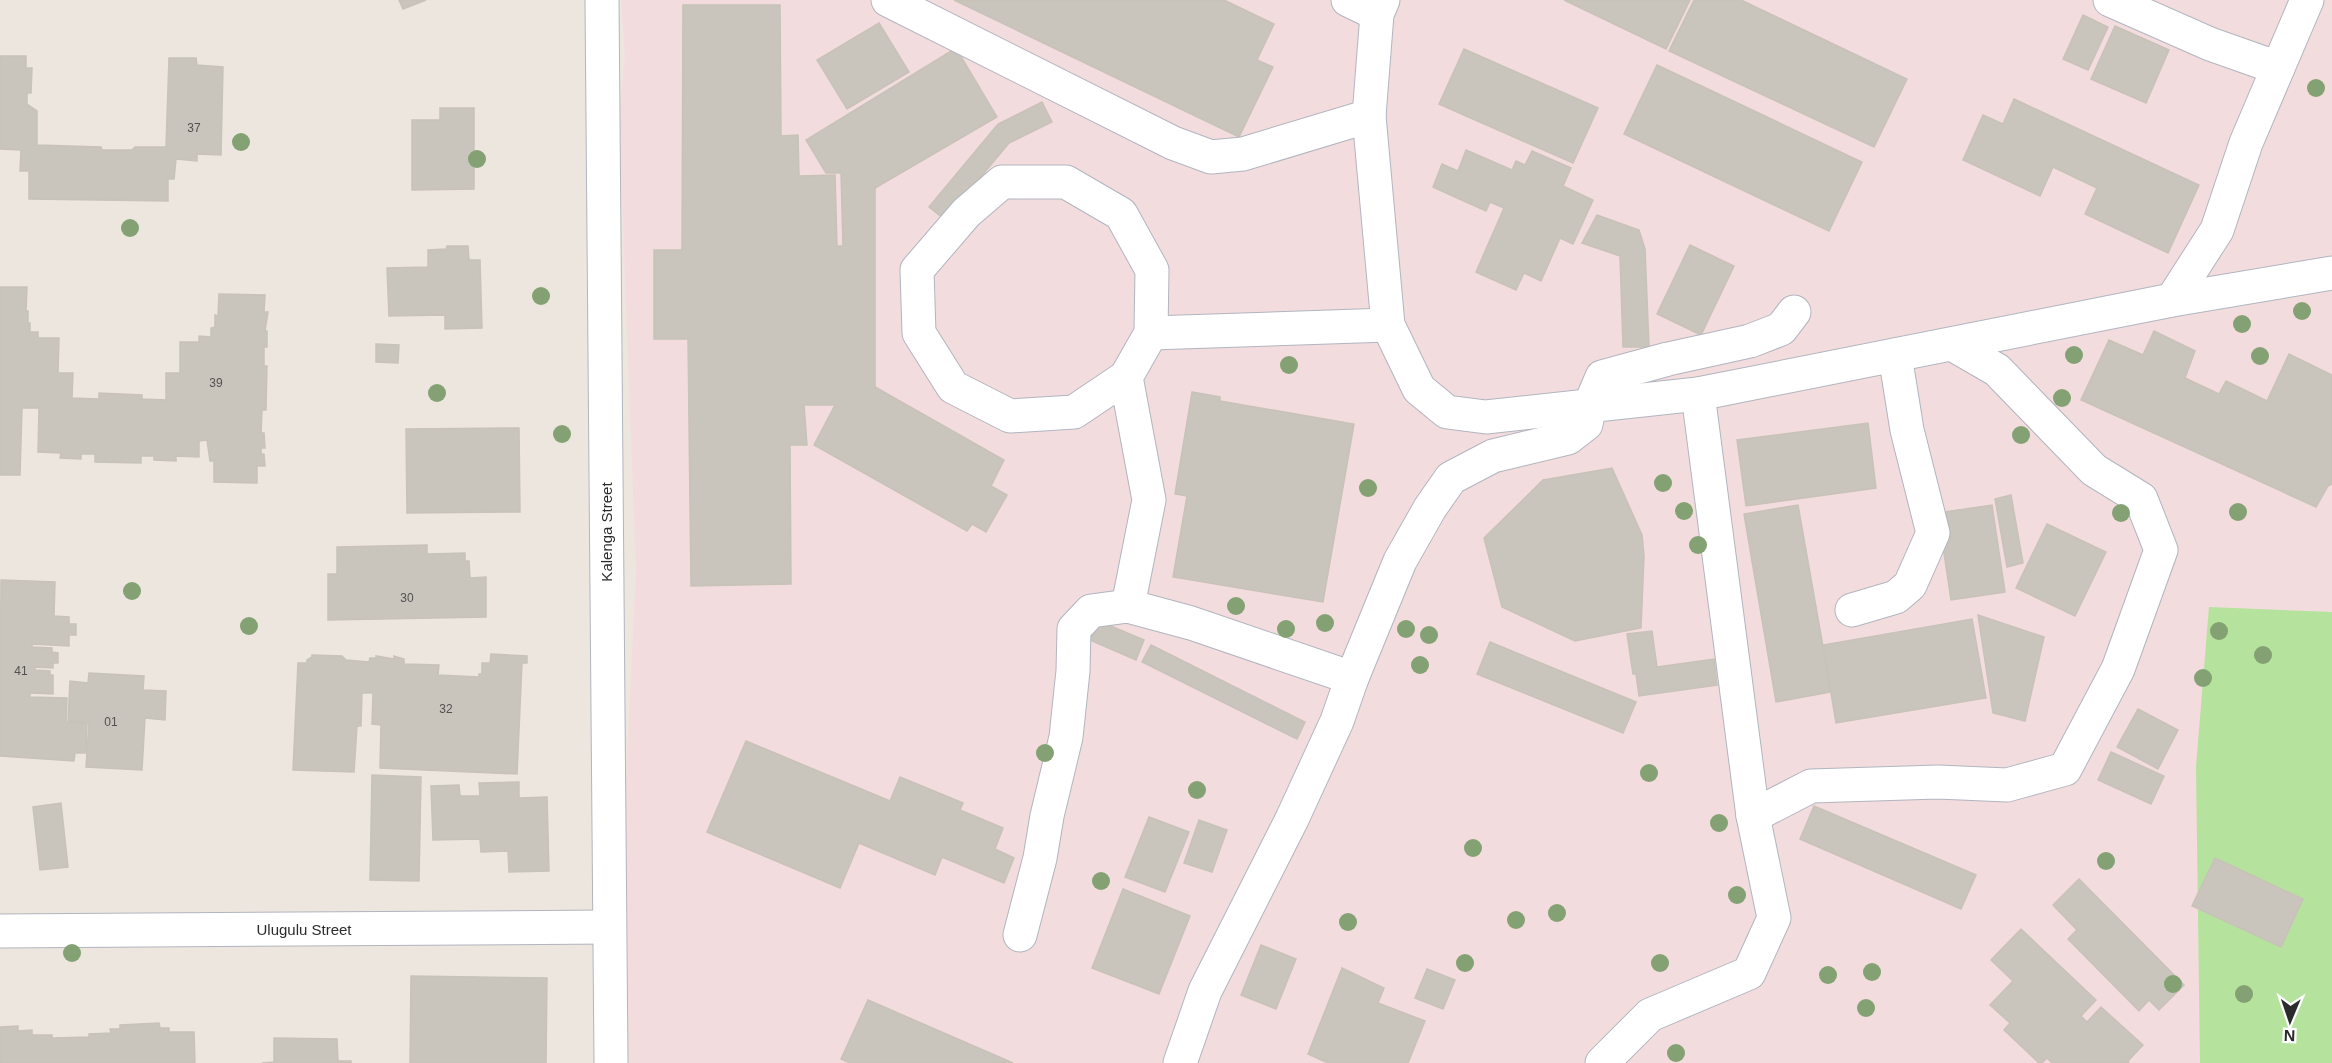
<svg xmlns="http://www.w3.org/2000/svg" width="2332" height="1063" font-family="Helvetica,sans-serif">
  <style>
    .medical { fill: #f3dcdd }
    .green { fill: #b5e29c }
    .building { fill: #c9c4bc; stroke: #c8c2b8; stroke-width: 1.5 }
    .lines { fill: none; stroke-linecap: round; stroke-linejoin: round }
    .minor-casing { stroke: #b1b5bf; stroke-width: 35 }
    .minor { stroke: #fff; stroke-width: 33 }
    .tree { fill: #83a173 }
    .labels { text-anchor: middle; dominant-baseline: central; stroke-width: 6; stroke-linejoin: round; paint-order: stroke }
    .number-label { font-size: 12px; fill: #52514f }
    .street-label { font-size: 15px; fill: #2b2b2b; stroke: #fff }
  </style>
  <rect width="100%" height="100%" fill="#ede6de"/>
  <!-- medical -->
  <path class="medical" d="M621,0H2332V1027L2278,1063H629L619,931L636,571L619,119L625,53Z"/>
  <!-- green -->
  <path class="green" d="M2209,607L2332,612V1063H2200L2196,767Z"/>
  <!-- building -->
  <g class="building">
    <path d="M399,0H426L403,9Z"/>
    <path d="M954,0H1224L1274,24L1257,60L1273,67L1239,137Z"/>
    <path d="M1564,0H1690L1666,49Z"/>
    <path d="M1694,0H1741L1907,79L1874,147L1669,51Z"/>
    <path d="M683,5H780L781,136L798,135L799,176L835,175L837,246H843L841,173H826L806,140L956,48L997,117L875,188V387L1004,460L991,486L1007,495L986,532L972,524L967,531L814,445L835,405H804L807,445H790L791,584L691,586L688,339H654V250H682Z"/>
    <path d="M2083,15L2108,27L2088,70L2063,59Z"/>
    <path d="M879,23L909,72L847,109L817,60Z"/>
    <path d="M2115,26L2169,50L2146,103L2091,79Z"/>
    <path d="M1464,49L1598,108L1573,163L1439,104Z"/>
    <path d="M0,56H26V68H32L31,93H27V104L37,111V145L101,147L102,150H132L135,147H166L169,58H196L197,65L223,67L221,155L197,154V161L176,159L174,179H168V201L29,199V171H20L21,150L0,149Z"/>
    <path d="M1657,65L1862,162L1829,231L1624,134Z"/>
    <path d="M2014,99L2199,185L2168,253L2085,214L2097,188L2053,167L2040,196L1963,160L1983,115L2003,124Z"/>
    <path d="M1042,102L1052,122L1009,143L945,220L929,207L998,124Z"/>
    <path d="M440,108H474V189L412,190V120H440Z"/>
    <path d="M1466,150L1512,170L1516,161L1525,165L1532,151L1571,168L1563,186L1593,200L1573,244L1560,238L1541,281L1524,273L1516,290L1476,272L1504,208L1490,202L1486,211L1433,187L1442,164L1458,171Z"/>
    <path d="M1597,215L1639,230L1645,249L1649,347H1623L1620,256L1582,243Z"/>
    <path d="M1690,245L1734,266L1701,335L1657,314Z"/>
    <path d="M447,246H468L469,260H480L482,328L445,329V315L389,316L387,268L428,267V250L446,249Z"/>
    <path d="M0,287H27L26,311H28V323H30V332H38V338H59L58,373H73L72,398L99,399V393L142,395V399L166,400V373H180V342H199V336L211,337V328L215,327V315L218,316L219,294L265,295L264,312H268L265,331H267V347H264V366H267L266,410H262L261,433H264L265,448H261V454H264L265,466H257V483L214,482V461H210L207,440L199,441V457L176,456V461L154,460V456H141V463L95,462V454H81V459L60,458L61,453L38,452L39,408H22L20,475H0Z"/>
    <path d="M2154,331L2195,351L2185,378L2219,394L2226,381L2267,401L2289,354L2332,375V484L2328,486L2316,507L2081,400L2109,340L2143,355Z"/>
    <path d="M376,344L399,345L398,363L376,362Z"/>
    <path d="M1192,392L1220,397V401L1354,424L1323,602L1173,577L1187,496L1175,494Z"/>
    <path d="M1868,423L1876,488L1746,506L1737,440Z"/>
    <path d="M519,428L520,512L407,513L406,429Z"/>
    <path d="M1612,468L1642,535L1644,556L1641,628L1575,641L1502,607L1484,538L1543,480Z"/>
    <path d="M2011,495L2023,563L2007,567L1995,499Z"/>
    <path d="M1798,505L1831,692L1776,702L1744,514Z"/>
    <path d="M1992,505L2005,592L1951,600L1938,513Z"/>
    <path d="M2047,524L2106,552L2075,616L2016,588Z"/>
    <path d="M427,545V554L465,553V561H469L470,578L486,577V617L328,620V574H337V547Z"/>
    <path d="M1,580L55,582L54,616L69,617V624H76V635H69V646L32,644V647L52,648V652L58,653V663H53V668L35,667V670L50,671V675H53V694L30,693V697L67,698L66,722L87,723L86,753H75L74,761L0,756Z"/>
    <path d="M1978,615L2044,637L2025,721L1993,713Z"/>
    <path d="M1089,617L1144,640L1136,660L1081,636Z"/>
    <path d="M1972,619L1986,698L1836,723L1823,645Z"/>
    <path d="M1652,631L1657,667L1714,659L1717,685L1639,696L1636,674H1633L1627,634Z"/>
    <path d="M1490,642L1636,702L1623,733L1477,674Z"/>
    <path d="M1151,645L1305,722L1297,739L1142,662Z"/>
    <path d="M491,654L527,656V663H522L517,774L380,768L381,725L372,724L373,693H362L361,726H357L354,772L293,770L298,663H307V660L312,657V655L342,656L346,660L369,662L370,658H376V656L394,659V656L397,657L404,659V664L439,665L438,675L479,677V674H482V663H490Z"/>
    <path d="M89,673L144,676L143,690L166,691L165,720L145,718L142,770L86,767L89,723L68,721L70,681L88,683Z"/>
    <path d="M2138,709L2178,730L2158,769L2117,747Z"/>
    <path d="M746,741L890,801L900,777L963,803L960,810L1003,828L995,849L1014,858L1004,883L942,857L935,875L859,843L840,888L707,832Z"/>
    <path d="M2111,752L2164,776L2151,804L2098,780Z"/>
    <path d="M372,775L421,777L419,881L370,880Z"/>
    <path d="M519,782V798L547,797L549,871L509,872L508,851L481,852L480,839L433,840L431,786L459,785L460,796H480L479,783Z"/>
    <path d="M61,803L68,867L40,870L33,807Z"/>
    <path d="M1814,806L1976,875L1961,909L1800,839Z"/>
    <path d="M1149,817L1189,832L1165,892L1125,877Z"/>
    <path d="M1199,820L1227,830L1212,872L1184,863Z"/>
    <path d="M2215,858L2303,899L2281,947L2192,906Z"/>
    <path d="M2079,879L2184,985L2159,1010L2149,1000L2139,1011L2068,939L2077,930L2053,905Z"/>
    <path d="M1123,889L1190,916L1159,994L1092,968Z"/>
    <path d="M2021,929L2096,1000L2081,1016L2087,1022L2101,1007L2143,1045L2128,1061L2129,1063H2052L2047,1058L2042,1063H2039L2004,1030L2010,1023L1990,1005L2013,981L1991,960Z"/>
    <path d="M1261,945L1296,959L1276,1009L1241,995Z"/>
    <path d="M1342,968L1384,988L1378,1003L1425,1021L1408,1063H1328L1308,1054Z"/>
    <path d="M1427,969L1455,980L1443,1009L1415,998Z"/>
    <path d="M411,976L547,978L546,1063H410Z"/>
    <path d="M868,1000L1013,1063H850L841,1059Z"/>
    <path d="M159,1023L160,1028H169V1032H194L195,1063H0V1027L18,1026V1031L32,1030V1035H52V1038L89,1037V1034L111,1033L110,1029H120V1025Z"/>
    <path d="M274,1038L337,1039L338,1061H351V1063H262L274,1062Z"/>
  </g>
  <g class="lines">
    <!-- minor casing -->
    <g class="minor-casing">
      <g id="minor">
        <path d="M602,0L611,1063"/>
        <path d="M888,0L1173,143L1211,157L1243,154L1369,116"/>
        <path d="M1348,0L1377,14"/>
        <path d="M1383,0L1377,14L1369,116L1388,325L1419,389L1447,412L1486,417L1698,394L2172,300L2332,273"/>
        <path d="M2110,0L2210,44L2278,68"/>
        <path d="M2172,300L2217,230L2246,143L2307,0"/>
        <path d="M1151,333L1388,325"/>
        <path d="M1126,377L1074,412L1010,416L953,387L919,333L917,270L966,213L1002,182H1066L1121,214L1152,270L1151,333L1126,377L1149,500L1128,606"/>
        <path d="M1852,610L1896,597L1910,585L1933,533L1907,430L1895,355"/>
        <path d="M1753,816L1811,786L1938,782L2007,785L2065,769L2118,669L2161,550L2141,499L2094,470L1997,370L1952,344"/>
        <path d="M0,931L609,927"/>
        <path d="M1020,935L1040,858L1047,816L1066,737L1073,671L1074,629L1091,611L1128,606L1191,623L1352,678"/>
        <path d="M1180,1063L1205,991L1292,819L1337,721L1352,678L1400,561L1430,508L1451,478L1493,456L1568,438L1586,424L1590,405L1602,377L1668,359L1750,341L1781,329L1794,312"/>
        <path d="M1602,1063L1650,1015L1749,973L1774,918L1753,816L1698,394"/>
      </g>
    </g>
    <!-- minor -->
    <use href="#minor" class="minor"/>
  </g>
  <!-- trees -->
  <g class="tree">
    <circle cx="2316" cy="88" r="9"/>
    <circle cx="241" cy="142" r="9"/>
    <circle cx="477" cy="159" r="9"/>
    <circle cx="130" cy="228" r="9"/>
    <circle cx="541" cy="296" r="9"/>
    <circle cx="2302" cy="311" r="9"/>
    <circle cx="2242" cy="324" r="9"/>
    <circle cx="2074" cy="355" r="9"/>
    <circle cx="2260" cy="356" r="9"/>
    <circle cx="1289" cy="365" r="9"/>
    <circle cx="437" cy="393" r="9"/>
    <circle cx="2062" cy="398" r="9"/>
    <circle cx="562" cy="434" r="9"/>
    <circle cx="2021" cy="435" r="9"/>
    <circle cx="1663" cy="483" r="9"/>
    <circle cx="1368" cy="488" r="9"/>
    <circle cx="1684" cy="511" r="9"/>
    <circle cx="2238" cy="512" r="9"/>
    <circle cx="2121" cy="513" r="9"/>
    <circle cx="1698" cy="545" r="9"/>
    <circle cx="132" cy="591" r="9"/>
    <circle cx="1236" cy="606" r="9"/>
    <circle cx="1325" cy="623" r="9"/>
    <circle cx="249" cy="626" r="9"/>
    <circle cx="1286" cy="629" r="9"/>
    <circle cx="1406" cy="629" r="9"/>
    <circle cx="2219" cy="631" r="9"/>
    <circle cx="1429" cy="635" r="9"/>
    <circle cx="2263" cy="655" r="9"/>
    <circle cx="1420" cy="665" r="9"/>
    <circle cx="2203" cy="678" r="9"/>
    <circle cx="1045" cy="753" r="9"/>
    <circle cx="1649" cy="773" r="9"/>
    <circle cx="1197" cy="790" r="9"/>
    <circle cx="1719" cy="823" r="9"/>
    <circle cx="1473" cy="848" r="9"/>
    <circle cx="2106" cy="861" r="9"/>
    <circle cx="1101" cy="881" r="9"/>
    <circle cx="1737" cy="895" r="9"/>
    <circle cx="1557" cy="913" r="9"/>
    <circle cx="1516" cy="920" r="9"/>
    <circle cx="1348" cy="922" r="9"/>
    <circle cx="72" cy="953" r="9"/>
    <circle cx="1465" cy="963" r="9"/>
    <circle cx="1660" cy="963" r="9"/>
    <circle cx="1872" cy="972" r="9"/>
    <circle cx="1828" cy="975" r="9"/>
    <circle cx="2173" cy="984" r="9"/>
    <circle cx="2244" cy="994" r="9"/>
    <circle cx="1866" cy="1008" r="9"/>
    <circle cx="1676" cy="1053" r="9"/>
  </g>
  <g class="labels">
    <!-- number labels -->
    <g class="number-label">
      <text x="194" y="128">37</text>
      <text x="216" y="383">39</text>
      <text x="407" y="598">30</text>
      <text x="21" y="671">41</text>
      <text x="446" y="709">32</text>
      <text x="111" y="722">01</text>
    </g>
    <!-- street labels -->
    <g class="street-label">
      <text transform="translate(606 532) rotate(-90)">Kalenga Street</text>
      <text x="304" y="929">Ulugulu Street</text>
    </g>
  </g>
  <!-- north arrow -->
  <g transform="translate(2290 1021) rotate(182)" stroke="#ffffff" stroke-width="4.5" paint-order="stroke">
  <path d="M0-4.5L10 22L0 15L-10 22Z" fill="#2b2b2b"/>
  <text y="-9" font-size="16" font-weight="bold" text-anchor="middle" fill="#2b2b2b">N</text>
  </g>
</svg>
